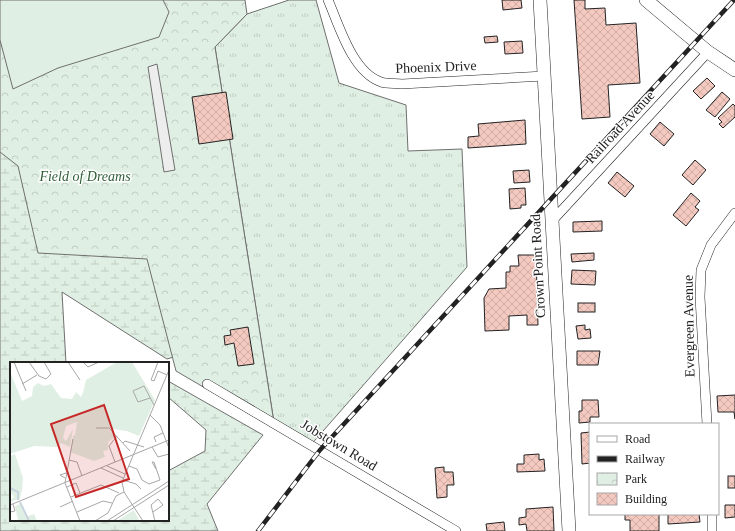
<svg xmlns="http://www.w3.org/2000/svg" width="735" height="531" font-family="'Times New Roman',serif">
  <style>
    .grass { fill: url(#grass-tufts); stroke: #6f6f6f }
    .wetland { fill: url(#wetland-marsh); stroke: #6f6f6f }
    .park { fill: url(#park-crowns); stroke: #6f6f6f }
    .pitch { fill: #e0efe3; stroke: #6f6f6f }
    .parking { fill: #ededed; stroke: #6f6f6f }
    .building { fill: url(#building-cross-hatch); stroke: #222 }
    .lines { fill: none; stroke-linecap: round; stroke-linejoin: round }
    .street-casing { stroke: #222; stroke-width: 10 }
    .secondary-casing { stroke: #222; stroke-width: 14 }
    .street { stroke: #fff; stroke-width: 9 }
    .secondary { stroke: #fff; stroke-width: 13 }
    .rail-casing { stroke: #222; stroke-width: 4.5 }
    .rail { stroke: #fff; stroke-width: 3; stroke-dasharray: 9; stroke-linecap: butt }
    .labels { text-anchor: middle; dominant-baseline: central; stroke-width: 3; stroke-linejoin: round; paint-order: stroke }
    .street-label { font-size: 14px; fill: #222; stroke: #fff }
    .park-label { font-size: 14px; font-style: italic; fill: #2f5e38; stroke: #fff }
    .inset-river { fill: none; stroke: #c7d3dd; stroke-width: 2 }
    .inset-road { fill: none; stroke: #a7a7a7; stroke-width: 1 }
    .view { fill: #c62828; fill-opacity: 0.15; stroke: #c62828; stroke-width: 2 }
    .inset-edge { fill: none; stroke: #222; stroke-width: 2 }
  </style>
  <defs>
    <pattern id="grass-tufts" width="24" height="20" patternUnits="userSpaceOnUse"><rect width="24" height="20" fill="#e0efe3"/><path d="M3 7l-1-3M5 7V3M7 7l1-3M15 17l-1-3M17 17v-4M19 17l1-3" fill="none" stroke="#c0cdc2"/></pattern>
    <pattern id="wetland-marsh" width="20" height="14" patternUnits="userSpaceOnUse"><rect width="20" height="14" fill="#e0efe3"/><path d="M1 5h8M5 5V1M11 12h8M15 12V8" fill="none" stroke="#c0cdc2"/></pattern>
    <pattern id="park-crowns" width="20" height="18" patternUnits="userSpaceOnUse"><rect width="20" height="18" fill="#e0efe3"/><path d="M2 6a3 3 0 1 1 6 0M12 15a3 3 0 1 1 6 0" fill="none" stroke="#c0cdc2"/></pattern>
    <pattern id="building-cross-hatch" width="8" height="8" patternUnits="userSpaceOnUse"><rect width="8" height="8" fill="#f3c9c0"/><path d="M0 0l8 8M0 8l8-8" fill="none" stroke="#d0aca5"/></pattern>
  </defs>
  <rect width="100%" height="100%" fill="#fff"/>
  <!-- grass -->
  <path class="grass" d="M289,0H316L339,83L406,105L408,151L462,149L467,267L309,447L275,429L215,47L247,14Z"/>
  <!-- wetland -->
  <path class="wetland" d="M0,105L153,121L184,354L167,359L62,292L66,363H11V520H168V471L205,451L206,430L168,397V381L263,435L207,504L218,531H0Z"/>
  <!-- park -->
  <path class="park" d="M0,0H245L247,14L215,47L275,429L176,371L147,259L38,253L18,166L0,152Z"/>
  <!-- pitch -->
  <path class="pitch" d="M0,0H163L169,12L159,37L58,68L13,89L0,40Z"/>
  <!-- parking -->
  <path class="parking" d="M157,64L175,170L164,172L148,67Z"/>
  <!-- building -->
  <g class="building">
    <path d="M502,0H521L522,8L503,10Z"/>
    <path d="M574,0H585V9L605,8L606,25L636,23L640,83L608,85L610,117L582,119Z"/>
    <path d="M497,36L498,42L485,43L484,37Z"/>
    <path d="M522,41L523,53L505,54L504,42Z"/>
    <path d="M707,78L715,86L701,99L693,91Z"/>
    <path d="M226,92L233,139L199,144L192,97Z"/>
    <path d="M722,92L730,99L715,117L706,110Z"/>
    <path d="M733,104L735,106V117L723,128L719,124L722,122L718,118Z"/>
    <path d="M525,120L526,144L468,148V137L479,136L478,124Z"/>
    <path d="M660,122L674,134L664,146L650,134Z"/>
    <path d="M695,160L706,170L693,185L682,175Z"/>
    <path d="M529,170L530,182L514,183L513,171Z"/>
    <path d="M617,172L634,186L625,197L608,183Z"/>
    <path d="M525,188L526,205H521V208L510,209L509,189Z"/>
    <path d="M691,193L700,201L695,207L699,210L686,226L673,215Z"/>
    <path d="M602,221V231L573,232V222Z"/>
    <path d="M594,253V260L572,262L571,254Z"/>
    <path d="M518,255H536L538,325H527V315L509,316V330L485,331L484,298L489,289L506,288V272H510V266H519Z"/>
    <path d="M572,270L596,271L595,285L571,284Z"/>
    <rect x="578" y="303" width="17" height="9"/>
    <path d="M585,325V330L590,329L591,338L578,339L576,326Z"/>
    <path d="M248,327L254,364L238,366L234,343L225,345L224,336L231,335L230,330Z"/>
    <path d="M577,351H600L598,365H577Z"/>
    <path d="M735,395V419L734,412H718L717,396Z"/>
    <path d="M582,400H598L599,417H590V422L579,423V411H582Z"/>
    <path d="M590,432V463L582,464L581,433Z"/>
    <path d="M539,454V460L544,459L545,471L517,472V464H524V455Z"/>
    <path d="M444,467V472H453L454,485H447V497L437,498L435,468Z"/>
    <rect x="728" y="476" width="7" height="12"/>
    <path d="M725,505H735V517L725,518Z"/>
    <path d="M553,507L554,531H527L526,524L519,525V518L526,517V509Z"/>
    <path d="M625,514H659V531H630V520H625Z"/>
    <path d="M668,514H699L700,522L668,524Z"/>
    <path d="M504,522L505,531H487L486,524Z"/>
  </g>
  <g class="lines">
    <!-- street casing -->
    <g class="street-casing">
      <g id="street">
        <path d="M328,0C339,25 352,72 381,82C387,84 396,83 402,84L544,76"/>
        <path d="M552,221L708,52"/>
        <path d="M207,384L456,531"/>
        <path d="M707,424L700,297L701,270L711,245L735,213"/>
        <path d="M712,514V531"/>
      </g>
    </g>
    <!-- secondary casing -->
    <g class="secondary-casing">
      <g id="secondary">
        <path d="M540,0L569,531"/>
        <path d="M646,0L708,52L735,70"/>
      </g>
    </g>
    <!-- street -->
    <use href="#street" class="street"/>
    <!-- secondary -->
    <use href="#secondary" class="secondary"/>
    <!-- rail casing -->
    <g class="rail-casing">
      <path id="rail" d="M258,531L320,450L734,0"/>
    </g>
    <!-- rail -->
    <use href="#rail" class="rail"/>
  </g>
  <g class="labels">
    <!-- street labels -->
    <g class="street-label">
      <text transform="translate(436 67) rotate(-2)">Phoenix Drive</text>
      <text transform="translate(620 127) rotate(-47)">Railroad Avenue</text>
      <text transform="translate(538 266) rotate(-93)">Crown Point Road</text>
      <text transform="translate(689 326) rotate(-91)">Evergreen Avenue</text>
      <text transform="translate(339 445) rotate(31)">Jobstown Road</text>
    </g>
    <!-- park labels -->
    <g class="park-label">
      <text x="85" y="176">Field of Dreams</text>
    </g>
  </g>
  <!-- overview -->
  <g transform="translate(10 362)">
    <rect width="159" height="159" fill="#fff"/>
    <path d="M97,66L106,74L98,80V88L93,89L95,95L84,99L60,90L61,86Z" fill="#e0efe3"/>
    <path d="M10,142L16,155L24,152L27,159H2L8,158L5,144Z" fill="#e0efe3"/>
    <path d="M0,10L12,39L22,34L23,25L28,21L34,24L41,22L51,36L62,37L66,30L71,35L73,30L81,42L87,63L65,74L67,60L56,64L53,76L56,79L63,67L60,85L51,81L47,85L24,84L0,92ZM5,92L13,116L12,128L10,137L3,139H0L4,135L0,129V94ZM124,148L129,158L107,159Z" fill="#e0efe3"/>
    <path d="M107,0H122L145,38L129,74L117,69L97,66L61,86L63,74L73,67L70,56L78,51L81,42L73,31L76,18Z" fill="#e0efe3"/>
    <path d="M112,25L118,29L111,36L104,27ZM121,32L128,41L119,43L113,39ZM97,42L110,49L99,61L86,48ZM121 51a6 6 0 1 1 12 0a6 6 0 1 1-12 0ZM110,53L125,60L117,69L104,67Z" fill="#e0efe3"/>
    <path class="inset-river" d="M0,126L8,130V138M10,140L19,159"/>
    <path class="inset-road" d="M4,0L16,29M19,0L29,14L36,17L41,12L34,0M58,0L70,18M73,0L78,5L89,0M148,0L141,18L144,19L148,9L157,13M12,22L27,13M140,36L128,40L123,29L134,24L144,43M140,53L150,63L159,86M86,66H99L120,89M63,77L55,121L70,159M146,80L144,75L153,71M113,81L115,79L134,85M142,85L148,95L159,92M59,98L67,100L72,114M105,100L99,84L107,74M97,104L115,112M119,104L127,107L132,118L139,122L150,118L144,100H142L146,107M91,106L113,116M55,116L50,113L56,111M113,118L126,122L131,127M57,125L66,121L70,131M61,135L91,123L109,131M0,143L159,78M50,145L63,139M0,150L5,149L3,142M67,150L93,139L102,141M143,150L153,143L148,137L141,143L145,159M85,159L98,151L106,134L114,130M97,159L159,119M103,159L159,123M133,159L114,130L112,120L159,8"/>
    <path class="view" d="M94,43L119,117L66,135L41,62Z"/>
    <rect width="159" height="159" class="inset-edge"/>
  </g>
  <!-- legend -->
  <rect x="589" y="423" width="130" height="92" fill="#ffffff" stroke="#a7a7a7"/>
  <rect x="597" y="436" width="20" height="6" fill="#ffffff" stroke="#a7a7a7"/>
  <text x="625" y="443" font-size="12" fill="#222222">Road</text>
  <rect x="597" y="456" width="20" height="6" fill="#222222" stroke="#a7a7a7"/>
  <text x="625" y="463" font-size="12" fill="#222222">Railway</text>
  <rect x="597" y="473" width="20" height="12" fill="url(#park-crowns)" stroke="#a7a7a7"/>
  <text x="625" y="483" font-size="12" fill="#222222">Park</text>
  <rect x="597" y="493" width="20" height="12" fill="url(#building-cross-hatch)" stroke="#a7a7a7"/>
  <text x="625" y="503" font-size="12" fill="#222222">Building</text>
</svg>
